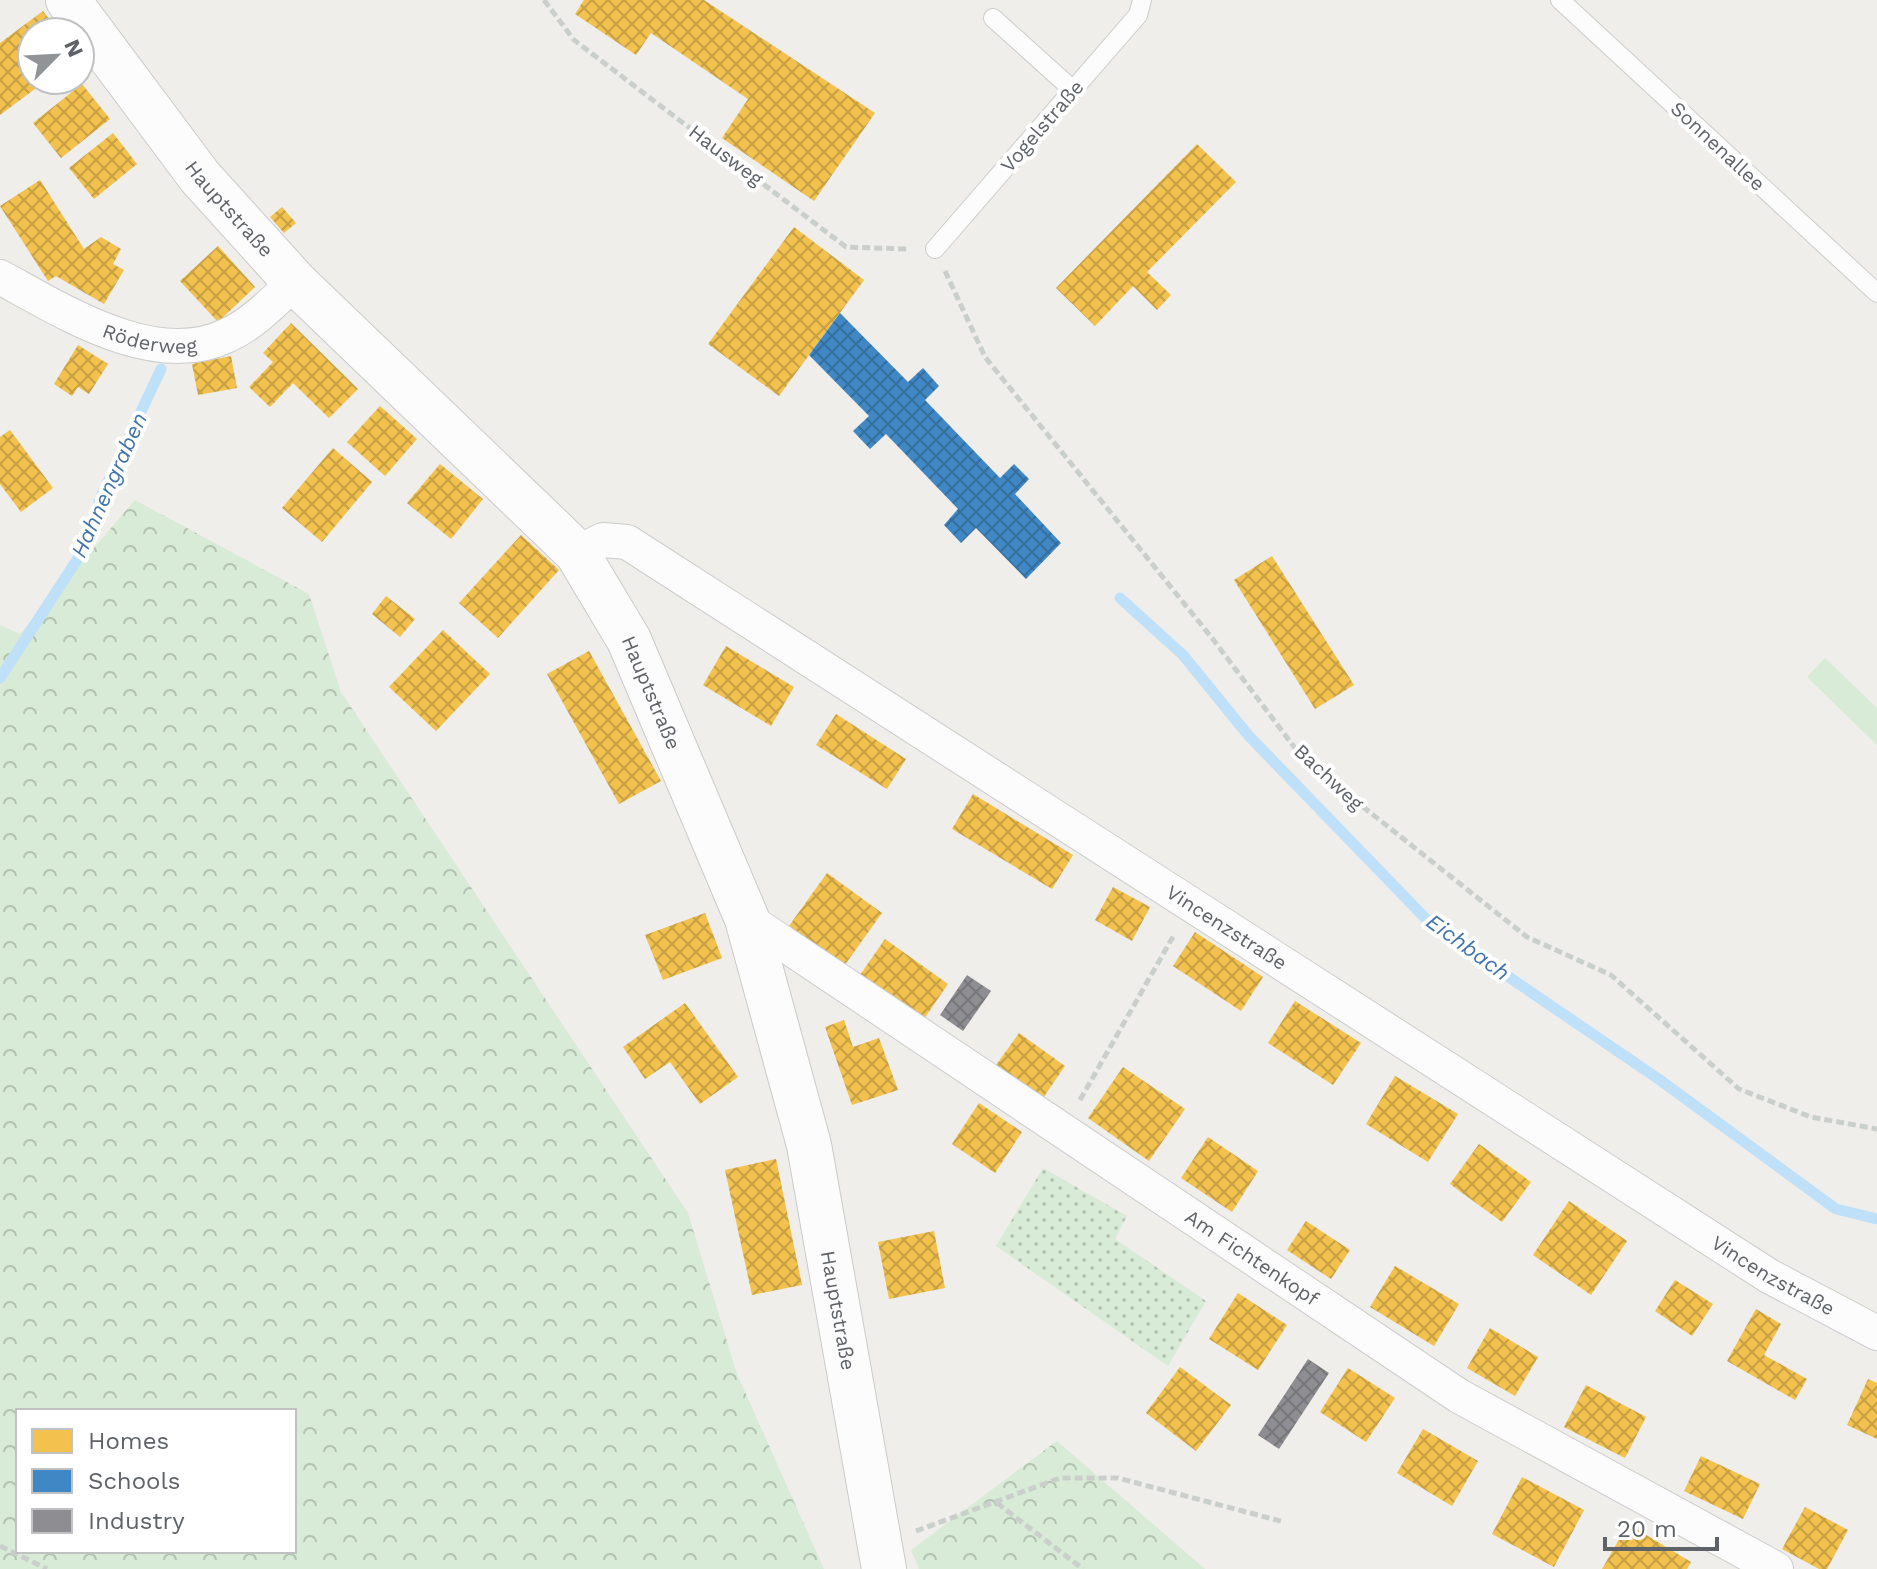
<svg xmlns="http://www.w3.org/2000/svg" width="1877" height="1569" font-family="'Work Sans',sans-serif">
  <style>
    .grass { fill: url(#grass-dots) }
    .forest { fill: url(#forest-crowns); fill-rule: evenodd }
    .pitch { fill: #d8ebd6 }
    .homes { fill: url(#homes-cross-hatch) }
    .schools { fill: url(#schools-cross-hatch) }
    .industry { fill: url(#industry-cross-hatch) }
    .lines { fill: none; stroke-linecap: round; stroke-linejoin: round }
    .stream { stroke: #bfe0f9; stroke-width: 11 }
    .lane-casing { stroke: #cbcccc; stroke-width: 20 }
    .street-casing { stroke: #cbcccc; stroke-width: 36 }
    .secondary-casing { stroke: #cacacb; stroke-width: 46 }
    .path { stroke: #cacfcc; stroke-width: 5; stroke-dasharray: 8 4; stroke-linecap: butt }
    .lane { stroke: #fdfcfc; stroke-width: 18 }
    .street { stroke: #fdfcfc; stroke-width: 34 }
    .secondary { stroke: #fdfcfc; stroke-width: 44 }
    .labels { text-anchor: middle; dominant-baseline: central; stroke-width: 8; stroke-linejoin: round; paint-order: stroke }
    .street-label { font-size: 20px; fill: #5f6368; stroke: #fff }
    .water-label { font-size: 22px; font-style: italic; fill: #4174aa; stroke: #fff }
  </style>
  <defs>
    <pattern id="grass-dots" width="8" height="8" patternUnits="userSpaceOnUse" patternTransform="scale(2)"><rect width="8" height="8" fill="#d8ebd6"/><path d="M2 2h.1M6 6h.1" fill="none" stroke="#b2c2b1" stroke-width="1.8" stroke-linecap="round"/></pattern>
    <pattern id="forest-crowns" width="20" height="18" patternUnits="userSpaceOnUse" patternTransform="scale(2)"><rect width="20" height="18" fill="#d8ebd6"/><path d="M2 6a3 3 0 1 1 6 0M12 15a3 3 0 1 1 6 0" fill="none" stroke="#b2c2b1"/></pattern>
    <pattern id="homes-cross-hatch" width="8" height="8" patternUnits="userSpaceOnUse" patternTransform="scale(2)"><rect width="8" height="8" fill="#f2c14e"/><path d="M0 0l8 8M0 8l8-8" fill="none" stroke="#c7a045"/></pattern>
    <pattern id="schools-cross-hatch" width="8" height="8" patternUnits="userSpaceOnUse" patternTransform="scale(2)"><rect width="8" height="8" fill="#3f88c5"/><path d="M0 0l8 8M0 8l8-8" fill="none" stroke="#366e9c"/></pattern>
    <pattern id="industry-cross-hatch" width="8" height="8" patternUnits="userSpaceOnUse" patternTransform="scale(2)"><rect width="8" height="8" fill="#8d8d92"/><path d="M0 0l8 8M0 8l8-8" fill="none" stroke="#76777b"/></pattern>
  </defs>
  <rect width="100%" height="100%" fill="#efeeea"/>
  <!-- grass -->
  <path class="grass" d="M1043,1168L1127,1216L1115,1239L1206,1301L1168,1366L996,1246Z"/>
  <!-- forest -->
  <g class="forest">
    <path d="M135,500L309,594L341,692L688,1213L737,1374L824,1569H0V625L20,634ZM18,1411H294V1551H18Z"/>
    <path d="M1057,1441L1205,1569H919L911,1550Z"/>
  </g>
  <!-- pitch -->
  <path class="pitch" d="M1825,658L1877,708V745L1807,677Z"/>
  <!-- homes -->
  <g class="homes">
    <path d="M584,0H704L875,113L814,201L722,138L748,99L651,33L636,55L575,14Z"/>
    <path d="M43,11L59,32H32V80H47L0,115V43Z"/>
    <path d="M82,84L110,119L61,158L33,123Z"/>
    <path d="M113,133L137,164L94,199L69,168Z"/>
    <path d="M1197,144L1236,182L1147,272L1171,295L1157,310L1133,286L1095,326L1056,288Z"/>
    <path d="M40,180L84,249L101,237L121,249L113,264L124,270L104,304L56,276L48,281L0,206Z"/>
    <path d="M282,207L296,223L284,233L270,217Z"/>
    <path d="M794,227L864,280L779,396L708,344Z"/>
    <path d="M218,246L255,287L218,322L180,281Z"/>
    <path d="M291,323L358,389L329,418L293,383L270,407L249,387L273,362L263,353Z"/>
    <path d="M78,345L108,364L89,394L78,387L72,396L54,384Z"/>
    <path d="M231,356L237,388L198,395L192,364Z"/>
    <path d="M380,406L417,439L385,476L347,442Z"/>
    <path d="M10,430L53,488L21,512L0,484V437Z"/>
    <path d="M333,448L372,482L322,542L282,508Z"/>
    <path d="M440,464L483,499L451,539L407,503Z"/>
    <path d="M521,535L559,570L498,638L459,603Z"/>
    <path d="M1272,556L1354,685L1315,709L1234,580Z"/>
    <path d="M386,596L415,619L400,637L372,614Z"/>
    <path d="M443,630L490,674L436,731L389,687Z"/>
    <path d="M726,646L794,687L771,726L703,685Z"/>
    <path d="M589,651L661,781L619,804L547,674Z"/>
    <path d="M836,714L906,759L887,789L816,745Z"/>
    <path d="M973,794L1073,855L1052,889L952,829Z"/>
    <path d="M827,873L882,913L844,966L789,926Z"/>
    <path d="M1113,887L1150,907L1132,941L1095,920Z"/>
    <path d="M705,913L722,958L663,980L645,935Z"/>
    <path d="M1195,932L1263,977L1241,1011L1173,966Z"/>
    <path d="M885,939L948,984L924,1019L860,975Z"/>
    <path d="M1295,1001L1361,1043L1333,1085L1268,1043Z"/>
    <path d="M685,1003L738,1077L700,1104L670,1062L645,1079L623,1047Z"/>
    <path d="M844,1020L853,1047L879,1038L898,1090L852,1105L825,1027Z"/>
    <path d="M1019,1033L1065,1066L1041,1101L994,1068Z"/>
    <path d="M1123,1067L1185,1109L1149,1161L1088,1118Z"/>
    <path d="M1395,1076L1458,1114L1428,1162L1366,1124Z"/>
    <path d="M979,1103L1022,1132L995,1173L952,1144Z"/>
    <path d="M1208,1137L1258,1171L1232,1212L1181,1178Z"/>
    <path d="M1479,1144L1531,1182L1502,1222L1450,1184Z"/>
    <path d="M776,1159L802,1285L752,1295L725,1170Z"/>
    <path d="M1569,1201L1627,1241L1591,1295L1533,1255Z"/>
    <path d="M1306,1221L1350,1250L1331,1279L1287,1250Z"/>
    <path d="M934,1231L945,1288L889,1299L878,1242Z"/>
    <path d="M1395,1266L1459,1304L1434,1346L1370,1307Z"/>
    <path d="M1675,1280L1713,1304L1692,1336L1655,1311Z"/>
    <path d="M1238,1293L1287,1325L1258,1370L1209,1339Z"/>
    <path d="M1756,1309L1781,1324L1764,1355L1807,1379L1795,1400L1727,1361Z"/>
    <path d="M1490,1328L1538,1357L1515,1396L1467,1368Z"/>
    <path d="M1180,1367L1231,1405L1196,1451L1146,1413Z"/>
    <path d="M1348,1368L1395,1398L1366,1442L1320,1412Z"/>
    <path d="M1868,1379L1877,1383V1439L1847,1425Z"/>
    <path d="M1586,1385L1646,1417L1625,1458L1564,1427Z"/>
    <path d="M1423,1429L1478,1461L1452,1506L1397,1473Z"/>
    <path d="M1701,1456L1760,1484L1743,1519L1684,1491Z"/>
    <path d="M1522,1477L1584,1510L1554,1567L1492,1534Z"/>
    <path d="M1805,1507L1848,1530L1827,1569H1819L1782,1549Z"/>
    <path d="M1628,1524L1691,1562L1687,1569H1602Z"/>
  </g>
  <!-- schools -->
  <path class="schools" d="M840,313L908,382L923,368L939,386L925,400L1000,478L1014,464L1029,479L1015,494L1061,543L1026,579L976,528L961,543L944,525L958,509L886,434L870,449L853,431L869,416L809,355Z"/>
  <!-- industry -->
  <g class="industry">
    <path d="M967,975L991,991L963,1031L940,1015Z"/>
    <path d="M1308,1359L1329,1373L1279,1449L1258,1435Z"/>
  </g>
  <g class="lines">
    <!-- stream -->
    <g class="stream">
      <path d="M1120,598L1183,655L1248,735L1431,924L1660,1080L1836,1209L1877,1219"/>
      <path d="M0,678L88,543L100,499L161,369"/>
    </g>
    <!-- lane casing -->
    <g class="lane-casing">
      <g id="lane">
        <path d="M1560,0L1877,293"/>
        <path d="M993,18L1073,90"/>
        <path d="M935,249L1138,15L1142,0"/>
      </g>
    </g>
    <!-- street casing -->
    <g class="street-casing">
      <g id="street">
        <path id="s1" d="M0,277C63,311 155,371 228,335C254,323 274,301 295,282"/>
        <path id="s2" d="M577,553L603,540L627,542L1769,1276L1877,1333"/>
        <path id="s3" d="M747,919L1459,1396L1776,1569"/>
      </g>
    </g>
    <!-- secondary casing -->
    <g class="secondary-casing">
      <g id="secondary">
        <path id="s4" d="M68,0L200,177L295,282L577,553L629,640L747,919L809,1145L884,1569"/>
      </g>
    </g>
    <!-- path -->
    <g class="path">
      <path d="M544,0L574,40L846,247L909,249"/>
      <path d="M945,271L985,357L1212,638L1304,760L1527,937L1611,975L1739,1089L1811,1117L1877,1129"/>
      <path d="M1080,1100L1174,935"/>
      <path d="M997,1503L1083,1569"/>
      <path d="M916,1531L1060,1478H1118L1284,1522"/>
      <path d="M0,1546L47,1569"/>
    </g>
    <!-- lane -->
    <use href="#lane" class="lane"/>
    <!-- street -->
    <use href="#street" class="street"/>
    <!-- secondary -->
    <use href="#secondary" class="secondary"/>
  </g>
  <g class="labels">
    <!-- street labels -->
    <g class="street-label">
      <text transform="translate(1042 126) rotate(-49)">Vogelstraße</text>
      <text transform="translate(1718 146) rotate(43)">Sonnenallee</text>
      <text transform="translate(726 155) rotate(37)">Hausweg</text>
      <text stroke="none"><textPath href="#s4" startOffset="264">Hauptstraße</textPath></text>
      <text stroke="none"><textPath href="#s1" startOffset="164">Röderweg</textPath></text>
      <text stroke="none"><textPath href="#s4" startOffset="912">Hauptstraße</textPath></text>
      <text transform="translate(1329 777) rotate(43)">Bachweg</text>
      <text stroke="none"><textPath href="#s2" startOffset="766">Vincenzstraße</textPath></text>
      <text stroke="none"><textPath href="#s3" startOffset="608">Am Fichtenkopf</textPath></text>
      <text stroke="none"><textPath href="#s2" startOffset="1414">Vincenzstraße</textPath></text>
      <text stroke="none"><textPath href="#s4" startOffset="1560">Hauptstraße</textPath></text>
    </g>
    <!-- water labels -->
    <g class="water-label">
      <text transform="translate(109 485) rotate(-66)">Hahnengraben</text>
      <text transform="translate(1468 947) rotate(36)">Eichbach</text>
    </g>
  </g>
  <!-- legend -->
  <rect x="16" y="1409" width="280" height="144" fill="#ffffff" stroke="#bfc1c3" stroke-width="2"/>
  <rect x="32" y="1429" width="40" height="24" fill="#f2c14e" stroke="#bfc1c3" stroke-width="2"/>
  <text x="88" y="1449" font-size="24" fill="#5f6368">Homes</text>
  <rect x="32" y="1469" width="40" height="24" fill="#3f88c5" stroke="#bfc1c3" stroke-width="2"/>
  <text x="88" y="1489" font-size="24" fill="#5f6368">Schools</text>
  <rect x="32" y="1509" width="40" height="24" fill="#8d8d92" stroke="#bfc1c3" stroke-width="2"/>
  <text x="88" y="1529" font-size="24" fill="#5f6368">Industry</text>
  <!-- north arrow -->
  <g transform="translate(56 56) rotate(66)"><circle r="38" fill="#ffffff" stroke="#bfc1c3" stroke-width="2"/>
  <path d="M0-6L14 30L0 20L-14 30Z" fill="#919496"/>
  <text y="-12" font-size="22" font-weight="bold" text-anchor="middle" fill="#5f6368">N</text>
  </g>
  <!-- scale -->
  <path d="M1605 1537v12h112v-12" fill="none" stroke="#5f6368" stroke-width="4"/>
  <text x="1617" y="1537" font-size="24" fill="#5f6368" stroke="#ffffff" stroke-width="6" paint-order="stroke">20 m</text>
</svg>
